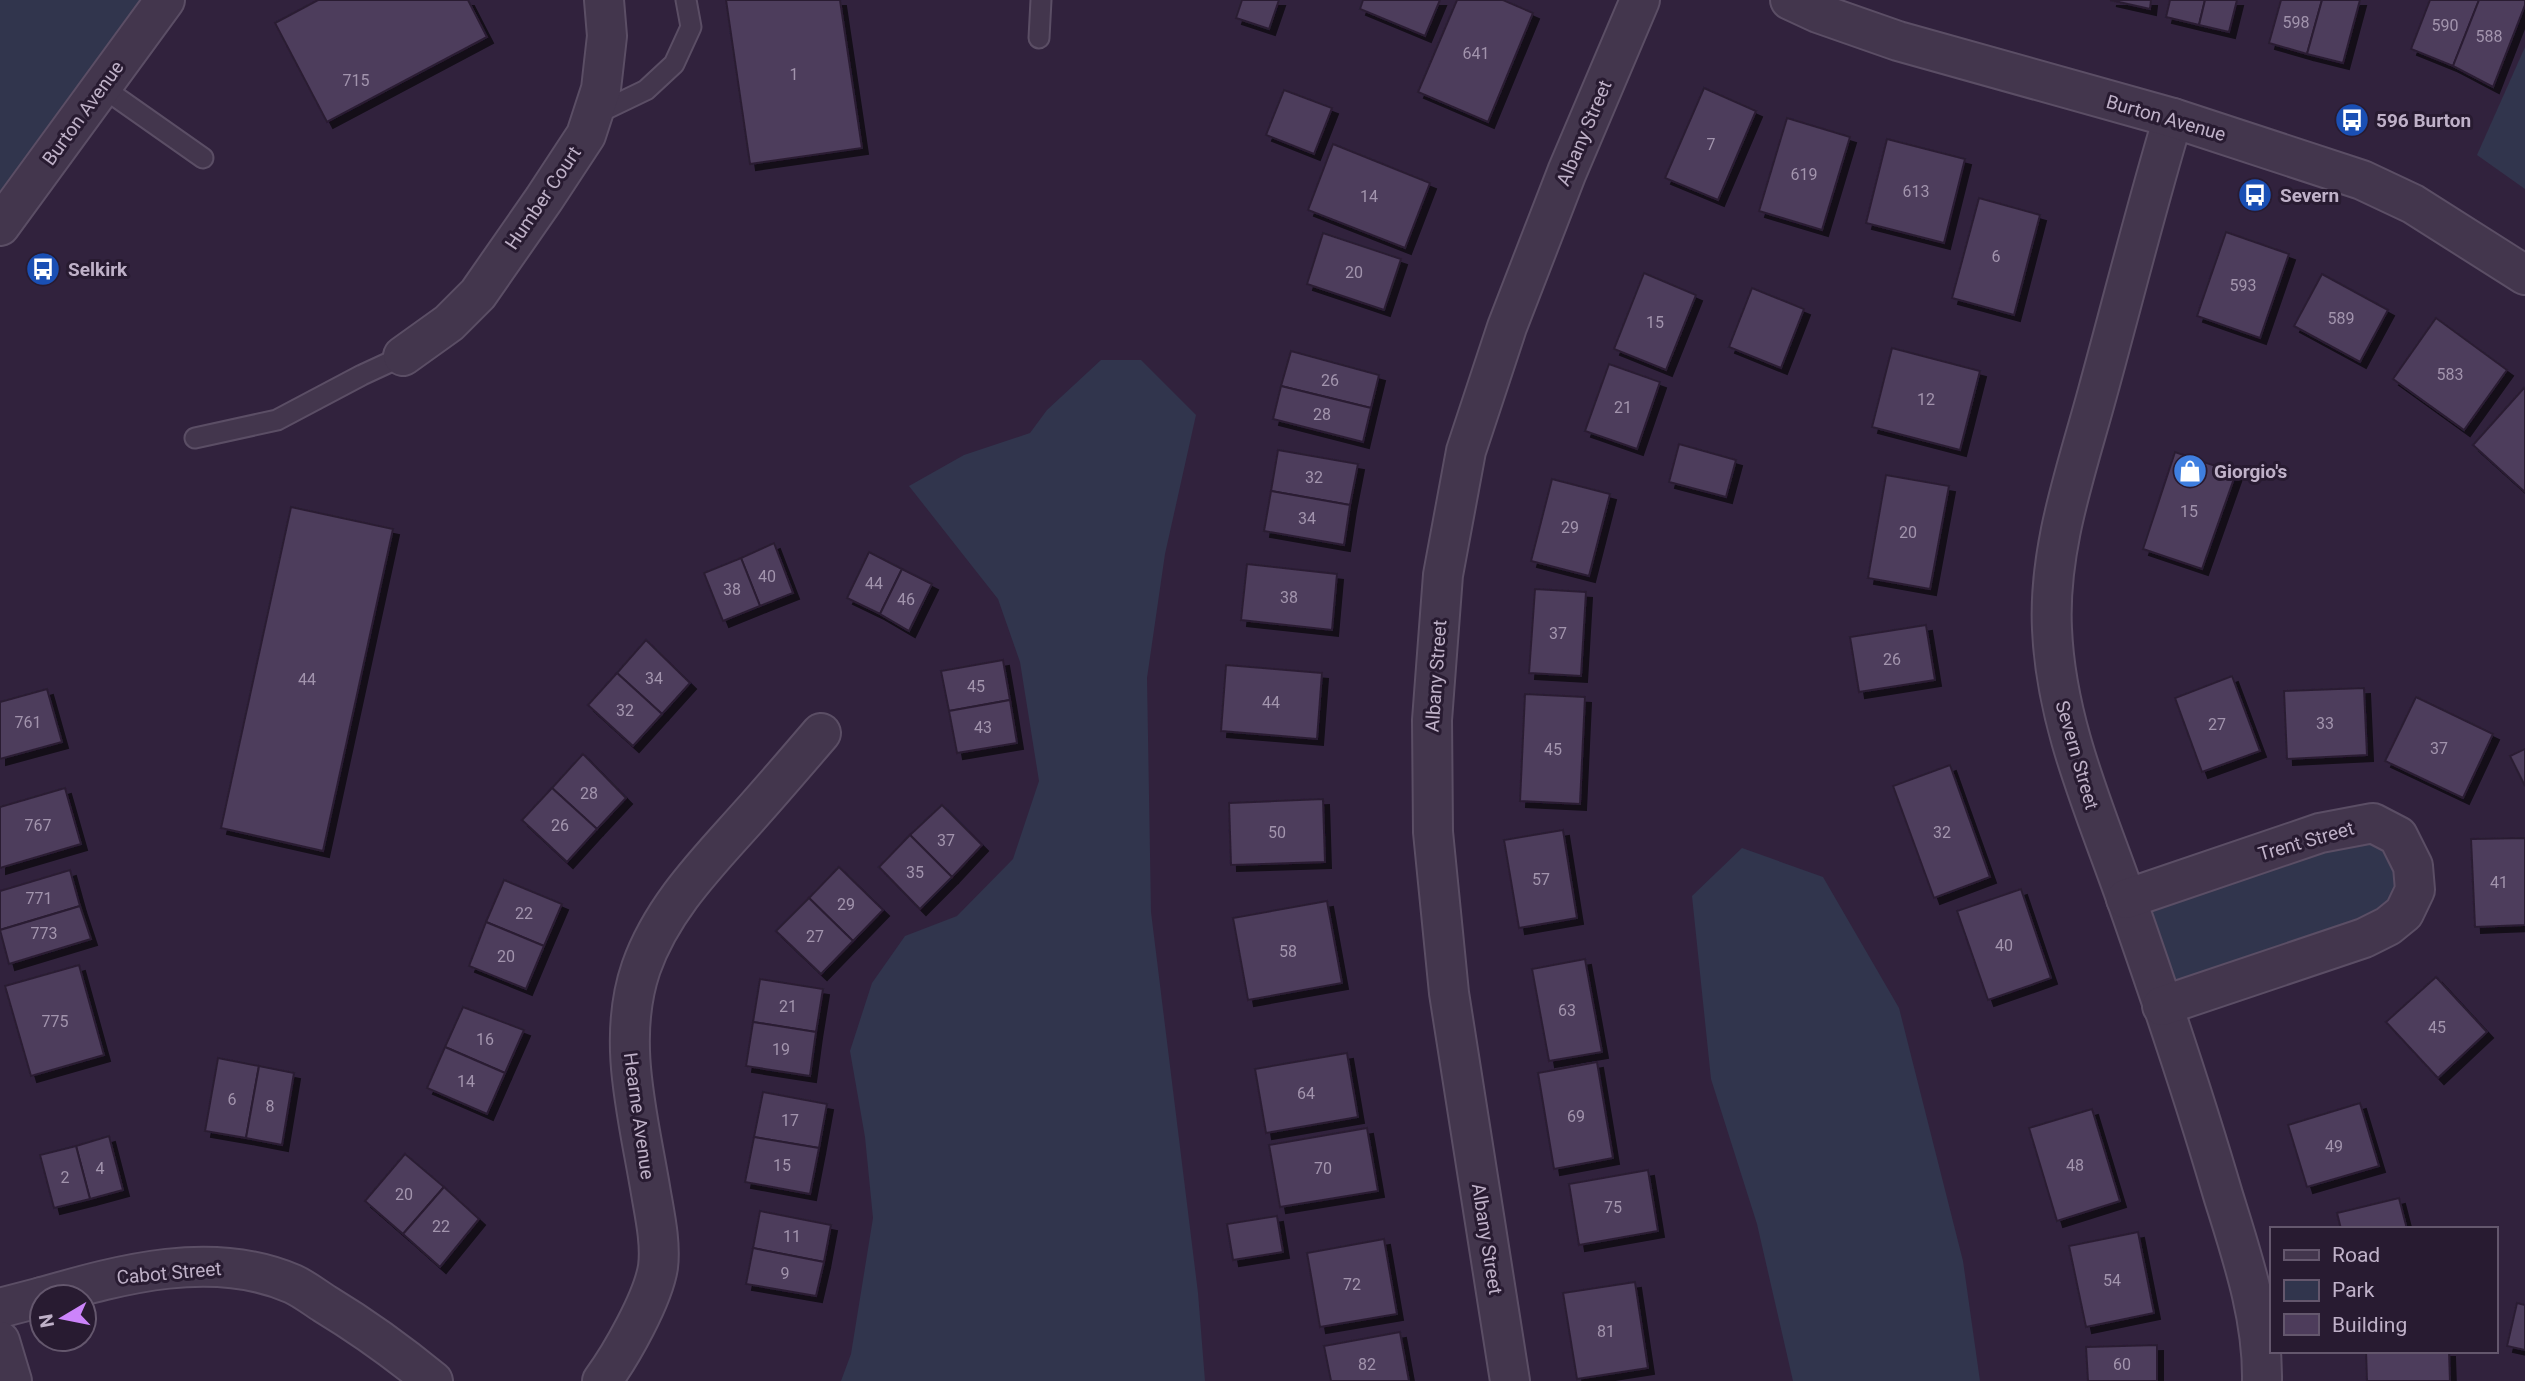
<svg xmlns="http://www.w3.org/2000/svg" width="2525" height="1381" font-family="Roboto,sans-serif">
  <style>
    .green { fill: #31354d }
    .building { fill: #4d3c5b; stroke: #2a1d33; stroke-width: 2; filter: url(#shadow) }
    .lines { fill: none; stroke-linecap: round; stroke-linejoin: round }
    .service-casing { stroke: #5b4e65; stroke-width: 23 }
    .minor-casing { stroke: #5b4e65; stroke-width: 42 }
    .tertiary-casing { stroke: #5b4e65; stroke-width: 42 }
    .service { stroke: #43364d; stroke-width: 19 }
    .minor { stroke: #43364d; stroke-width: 38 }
    .tertiary { stroke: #43364d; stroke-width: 38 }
    .labels { text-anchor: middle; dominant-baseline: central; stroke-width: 6; stroke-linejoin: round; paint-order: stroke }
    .number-label { font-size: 16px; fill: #a294ad }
    .street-label { font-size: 19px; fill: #bfb1c8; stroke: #281b31 }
    .poi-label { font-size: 19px; font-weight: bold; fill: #bfb1c8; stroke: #281b31; text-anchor: start }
  </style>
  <defs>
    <filter id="shadow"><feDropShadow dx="6" dy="6" stdDeviation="0" flood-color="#0009"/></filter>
  </defs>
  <rect width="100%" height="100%" fill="#31223d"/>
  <!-- green -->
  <g class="green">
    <path d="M0,0H168L0,234Z"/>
    <path d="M2525,47V189L2477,155Z"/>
    <path d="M1101,360H1141L1196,415L1165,554L1147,678L1151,912L1198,1293L1205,1381H841L851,1354L873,1218L865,1137L850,1051L872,983L905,936L957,916L1013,859L1039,781L1020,662L998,599L909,486L964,455L1030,433L1047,410Z"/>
    <path d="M2321,835L2395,838L2402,911L2168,1000L2132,900Z"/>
    <path d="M1742,848L1823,877L1899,1008L1963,1261L1980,1381H1793L1757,1224L1711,1079L1692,896Z"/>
  </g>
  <!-- building -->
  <g class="building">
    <path d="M318,0H468L487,37L327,122L275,23Z"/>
    <path d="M726,0H840L862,148L750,164Z"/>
    <path d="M1242,0H1279L1269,29L1236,18Z"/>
    <path d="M1363,0H1440L1425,36L1360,9Z"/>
    <path d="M1457,0H1503L1533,13L1488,122L1418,92Z"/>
    <path d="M2110,0H2151L2150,9Z"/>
    <path d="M2170,0H2205L2199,25L2166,17Z"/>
    <path d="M2205,0H2237L2229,32L2199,25Z"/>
    <path d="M2281,0H2322L2307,54L2269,43Z"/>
    <path d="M2322,0H2360L2343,63L2307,54Z"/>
    <path d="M2430,0H2479L2453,66L2411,49Z"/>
    <path d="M2479,0H2525V5L2493,87L2453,66Z"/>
    <path d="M1704,88L1756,111L1718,200L1665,178Z"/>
    <path d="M1284,90L1332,108L1314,154L1266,135Z"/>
    <path d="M1787,118L1850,137L1822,230L1759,211Z"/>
    <path d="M1887,139L1965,159L1944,243L1866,223Z"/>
    <path d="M1333,144L1430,183L1405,248L1308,210Z"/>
    <path d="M1979,198L2040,215L2014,315L1952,298Z"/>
    <path d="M2226,232L2289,254L2260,338L2197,316Z"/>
    <path d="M1323,233L1401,259L1384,310L1307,284Z"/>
    <path d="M1644,273L1696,295L1666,370L1614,349Z"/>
    <path d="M2322,274L2388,310L2360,362L2294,326Z"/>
    <path d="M1752,288L1804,309L1781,368L1729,347Z"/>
    <path d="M2436,318L2507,370L2464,430L2393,379Z"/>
    <path d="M1892,348L1980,371L1960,450L1872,427Z"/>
    <path d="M1291,351L1379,375L1371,408L1281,386Z"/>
    <path d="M1609,364L1660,382L1637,449L1585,431Z"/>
    <path d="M1281,386L1371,408L1363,442L1273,419Z"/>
    <path d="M2524,388L2525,389V492L2473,445Z"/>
    <path d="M1679,444L1736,460L1726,497L1669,482Z"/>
    <path d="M1278,450L1358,464L1350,505L1271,491Z"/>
    <path d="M2175,452L2236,473L2202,569L2143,549Z"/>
    <path d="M1886,475L1949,486L1930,589L1868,578Z"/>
    <path d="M1552,479L1610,494L1589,576L1531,561Z"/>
    <path d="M1271,491L1350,505L1344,545L1264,531Z"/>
    <path d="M291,507L393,529L323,851L221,828Z"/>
    <path d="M774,543L793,593L760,606L741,558Z"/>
    <path d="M869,552L902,569L880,614L847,598Z"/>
    <path d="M741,558L760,606L723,621L704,573Z"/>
    <path d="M1247,564L1337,574L1332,630L1241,620Z"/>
    <path d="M902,569L932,584L909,631L880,614Z"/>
    <path d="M1535,589L1586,592L1581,676L1529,673Z"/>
    <path d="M1926,625L1935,680L1859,692L1850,637Z"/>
    <path d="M646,640L690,683L662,714L617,673Z"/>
    <path d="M1003,660L1010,700L949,711L941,671Z"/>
    <path d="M1226,665L1322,673L1317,739L1221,731Z"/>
    <path d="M617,673L662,714L633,746L588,705Z"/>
    <path d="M2232,676L2260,751L2202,772L2175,698Z"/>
    <path d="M2364,688L2367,755L2287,759L2284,691Z"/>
    <path d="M47,689L62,742L0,759V702Z"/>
    <path d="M1525,694L1585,697L1580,804L1520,801Z"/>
    <path d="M2416,697L2493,734L2463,798L2385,761Z"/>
    <path d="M1010,700L1017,743L957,753L949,711Z"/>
    <path d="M2525,749V786L2510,756Z"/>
    <path d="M583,754L626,798L597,829L552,788Z"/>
    <path d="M1950,765L1990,877L1934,898L1893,786Z"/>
    <path d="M65,788L81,844L0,868V807Z"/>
    <path d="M552,788L597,829L567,862L522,820Z"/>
    <path d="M1323,799L1325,862L1231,865L1229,803Z"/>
    <path d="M942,805L982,845L952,877L910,835Z"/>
    <path d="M1563,830L1577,918L1519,928L1504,840Z"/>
    <path d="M910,835L952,877L920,909L879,867Z"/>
    <path d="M2525,838V925L2475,927L2471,839Z"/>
    <path d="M839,867L883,910L853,941L809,898Z"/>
    <path d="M70,870L80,906L0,930V891Z"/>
    <path d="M504,880L562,904L544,946L486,922Z"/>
    <path d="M2021,889L2051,978L1988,1000L1957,911Z"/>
    <path d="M809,898L853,941L821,974L776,931Z"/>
    <path d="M1327,901L1342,983L1248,1000L1233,918Z"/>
    <path d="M80,906L91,939L9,964L0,930Z"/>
    <path d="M486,922L544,946L526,989L469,966Z"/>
    <path d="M1585,959L1602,1052L1549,1061L1532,969Z"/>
    <path d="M79,965L104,1055L31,1076L5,986Z"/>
    <path d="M2436,977L2487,1032L2438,1078L2386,1022Z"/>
    <path d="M760,979L823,989L816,1032L753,1022Z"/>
    <path d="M463,1007L524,1030L505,1073L445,1047Z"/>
    <path d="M753,1022L816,1032L810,1076L746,1066Z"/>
    <path d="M445,1047L505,1073L487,1114L427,1088Z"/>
    <path d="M1347,1053L1358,1117L1266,1133L1255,1069Z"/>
    <path d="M218,1058L259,1066L246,1138L205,1131Z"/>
    <path d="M1597,1062L1613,1158L1554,1169L1538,1073Z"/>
    <path d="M259,1066L294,1073L282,1145L246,1138Z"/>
    <path d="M763,1092L827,1104L819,1148L754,1137Z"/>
    <path d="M2360,1103L2379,1166L2307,1187L2288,1125Z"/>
    <path d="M2092,1109L2120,1201L2057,1221L2029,1128Z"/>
    <path d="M1367,1128L1378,1191L1280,1207L1269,1145Z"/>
    <path d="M109,1136L123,1190L90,1199L76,1146Z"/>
    <path d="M754,1137L819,1148L810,1194L745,1182Z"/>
    <path d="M76,1146L90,1199L54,1208L40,1155Z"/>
    <path d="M405,1154L444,1187L403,1234L365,1201Z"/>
    <path d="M1648,1170L1658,1231L1579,1245L1569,1184Z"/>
    <path d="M444,1187L479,1219L440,1267L403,1234Z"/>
    <path d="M2399,1198L2407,1229H2341L2337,1213Z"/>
    <path d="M760,1211L831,1225L824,1262L753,1248Z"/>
    <path d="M1277,1216L1283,1252L1233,1260L1227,1224Z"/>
    <path d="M2138,1232L2154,1313L2086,1327L2069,1246Z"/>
    <path d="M1384,1239L1397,1314L1320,1327L1307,1253Z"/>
    <path d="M753,1248L824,1262L816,1296L746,1284Z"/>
    <path d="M1635,1282L1648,1368L1577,1379L1563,1293Z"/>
    <path d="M2517,1303L2525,1305V1350L2507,1346Z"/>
    <path d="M1400,1332L1409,1381H1331L1324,1346Z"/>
    <path d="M2157,1345V1381H2088L2086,1347Z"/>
    <path d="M2366,1351H2449L2450,1381H2367Z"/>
  </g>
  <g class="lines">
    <!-- service casing -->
    <g class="service-casing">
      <g id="service">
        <path d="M1039,38L1041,0"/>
        <path d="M102,87L203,158"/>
        <path d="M594,115L646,90L674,64L691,27L686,0"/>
        <path d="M195,438L277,420L362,375L403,356"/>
      </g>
    </g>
    <!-- minor casing -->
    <g class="minor-casing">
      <g id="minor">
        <path d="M2173,118C2146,208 2123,300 2098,391C2077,469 2048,548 2052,629C2056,725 2096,812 2127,901C2161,998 2194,1096 2223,1195C2242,1256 2263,1317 2262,1381"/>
        <path d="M403,356L449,323L478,294L544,199L586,135L601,89L607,36L604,0"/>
        <path d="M2126,899L2320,833L2373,823L2398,836L2413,866L2415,890L2404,913L2388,926L2364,938L2162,1006"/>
        <path d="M42,1297C122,1274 213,1249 293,1284C304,1289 314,1297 325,1304C363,1327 399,1353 433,1381"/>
        <path d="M0,1308L42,1297"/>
        <path d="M602,1381C621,1355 653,1299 658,1267C661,1244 655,1216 651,1193C639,1119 616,1041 641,968C662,908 707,863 748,817C773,789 797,761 821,733"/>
        <path d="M1510,1381L1449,993L1433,832L1432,720L1443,575L1466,451L1507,327L1567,172L1640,0"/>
      </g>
    </g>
    <!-- tertiary casing -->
    <g class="tertiary-casing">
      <g id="tertiary">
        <path d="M1790,0L1818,13L1898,41L2173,118L2362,180L2413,204L2525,275"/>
        <path d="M0,226L165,0"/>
        <path d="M0,1341L12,1381"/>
      </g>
    </g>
    <!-- service -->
    <use href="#service" class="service"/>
    <!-- minor -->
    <use href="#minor" class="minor"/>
    <!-- tertiary -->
    <use href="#tertiary" class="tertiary"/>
  </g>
  <!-- icons -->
  <defs>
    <g id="bus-disc" transform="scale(1.75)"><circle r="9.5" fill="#1a4fb4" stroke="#281b31"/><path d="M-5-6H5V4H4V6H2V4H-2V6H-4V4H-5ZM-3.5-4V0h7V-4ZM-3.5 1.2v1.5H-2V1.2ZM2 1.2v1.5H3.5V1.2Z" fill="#fff"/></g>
    <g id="shop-disc" transform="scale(1.75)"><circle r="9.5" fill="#3f7fe0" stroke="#281b31"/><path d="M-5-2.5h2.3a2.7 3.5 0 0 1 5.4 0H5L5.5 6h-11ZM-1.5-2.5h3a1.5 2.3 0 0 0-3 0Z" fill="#fff"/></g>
  </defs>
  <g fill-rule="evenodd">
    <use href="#bus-disc" x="2352" y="120"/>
    <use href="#bus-disc" x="2255" y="195"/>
    <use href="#bus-disc" x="43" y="269"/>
    <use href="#shop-disc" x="2190" y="471"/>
  </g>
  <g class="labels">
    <!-- number labels -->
    <g class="number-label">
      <text x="2296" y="22">598</text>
      <text x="2445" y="25">590</text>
      <text x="2489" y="36">588</text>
      <text x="1476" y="53">641</text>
      <text x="794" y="74">1</text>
      <text x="356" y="80">715</text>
      <text x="1711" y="144">7</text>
      <text x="1804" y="174">619</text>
      <text x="1916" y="191">613</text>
      <text x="1369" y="196">14</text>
      <text x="1996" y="256">6</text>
      <text x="1354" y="272">20</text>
      <text x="2243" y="285">593</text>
      <text x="2341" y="318">589</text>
      <text x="1655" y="322">15</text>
      <text x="2450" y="374">583</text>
      <text x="1330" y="380">26</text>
      <text x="1926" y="399">12</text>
      <text x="1623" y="407">21</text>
      <text x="1322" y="414">28</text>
      <text x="1314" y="477">32</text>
      <text x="2189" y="511">15</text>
      <text x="1307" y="518">34</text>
      <text x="1570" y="527">29</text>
      <text x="1908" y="532">20</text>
      <text x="767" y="576">40</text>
      <text x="874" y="583">44</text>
      <text x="732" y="589">38</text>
      <text x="1289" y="597">38</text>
      <text x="906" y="599">46</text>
      <text x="1558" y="633">37</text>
      <text x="1892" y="659">26</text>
      <text x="654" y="678">34</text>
      <text x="307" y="679">44</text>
      <text x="976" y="686">45</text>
      <text x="1271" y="702">44</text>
      <text x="625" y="710">32</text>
      <text x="28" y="722">761</text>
      <text x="2325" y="723">33</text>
      <text x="2217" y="724">27</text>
      <text x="983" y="727">43</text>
      <text x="2439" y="748">37</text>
      <text x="1553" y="749">45</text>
      <text x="589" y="793">28</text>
      <text x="38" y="825">767</text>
      <text x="560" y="825">26</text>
      <text x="1277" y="832">50</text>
      <text x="1942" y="832">32</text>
      <text x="946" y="840">37</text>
      <text x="915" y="872">35</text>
      <text x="1541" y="879">57</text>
      <text x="2499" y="882">41</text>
      <text x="39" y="898">771</text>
      <text x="846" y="904">29</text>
      <text x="524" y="913">22</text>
      <text x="44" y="933">773</text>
      <text x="815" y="936">27</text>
      <text x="2004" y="945">40</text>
      <text x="1288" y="951">58</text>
      <text x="506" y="956">20</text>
      <text x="788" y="1006">21</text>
      <text x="1567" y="1010">63</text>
      <text x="55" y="1021">775</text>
      <text x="2437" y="1027">45</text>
      <text x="485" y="1039">16</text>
      <text x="781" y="1049">19</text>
      <text x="466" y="1081">14</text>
      <text x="1306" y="1093">64</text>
      <text x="232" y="1099">6</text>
      <text x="270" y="1106">8</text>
      <text x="1576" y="1116">69</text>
      <text x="790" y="1120">17</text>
      <text x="2334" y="1146">49</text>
      <text x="782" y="1165">15</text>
      <text x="2075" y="1165">48</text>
      <text x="100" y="1168">4</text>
      <text x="1323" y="1168">70</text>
      <text x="65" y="1177">2</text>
      <text x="404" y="1194">20</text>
      <text x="1613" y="1207">75</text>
      <text x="441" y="1226">22</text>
      <text x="792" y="1236">11</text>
      <text x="785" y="1273">9</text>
      <text x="2112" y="1280">54</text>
      <text x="1352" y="1284">72</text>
      <text x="1606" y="1331">81</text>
      <text x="1367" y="1364">82</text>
      <text x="2122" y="1364">60</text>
    </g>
    <!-- street labels -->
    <g class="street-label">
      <text transform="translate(83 113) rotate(-54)">Burton Avenue</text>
      <text transform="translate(2166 118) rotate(16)">Burton Avenue</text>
      <text transform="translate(1584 133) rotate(-67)">Albany Street</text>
      <text transform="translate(543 198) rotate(-56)">Humber Court</text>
      <text transform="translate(1436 676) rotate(-86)">Albany Street</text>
      <text transform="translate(2077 755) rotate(74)">Severn Street</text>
      <text transform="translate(2306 841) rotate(-16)">Trent Street</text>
      <text transform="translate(639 1116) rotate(82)">Hearne Avenue</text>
      <text transform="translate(1487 1239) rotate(81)">Albany Street</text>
      <text transform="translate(169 1273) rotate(-5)">Cabot Street</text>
    </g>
    <!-- poi labels -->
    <g class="poi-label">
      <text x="2376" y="120">596 Burton</text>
      <text x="2280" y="195">Severn</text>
      <text x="68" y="269">Selkirk</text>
      <text x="2214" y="471">Giorgio's</text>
    </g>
  </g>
  <!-- legend -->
  <rect x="2270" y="1227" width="228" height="126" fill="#281b31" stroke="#64576d" stroke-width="2"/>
  <rect x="2284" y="1250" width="35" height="10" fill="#43364d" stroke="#64576d" stroke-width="2"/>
  <text x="2332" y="1262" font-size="21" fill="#bfb1c8">Road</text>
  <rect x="2284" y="1280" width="35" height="21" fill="#31354d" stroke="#64576d" stroke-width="2"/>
  <text x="2332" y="1297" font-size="21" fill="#bfb1c8">Park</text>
  <rect x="2284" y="1314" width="35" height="21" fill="#4d3c5b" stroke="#64576d" stroke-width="2"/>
  <text x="2332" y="1332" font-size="21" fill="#bfb1c8">Building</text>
  <!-- north arrow -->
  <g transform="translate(63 1318) rotate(260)"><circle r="33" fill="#281b31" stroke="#64576d" stroke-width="2"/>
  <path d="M0-5L12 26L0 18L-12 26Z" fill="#cc84fb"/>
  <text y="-10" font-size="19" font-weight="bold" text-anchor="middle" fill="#bfb1c8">N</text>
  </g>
</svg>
